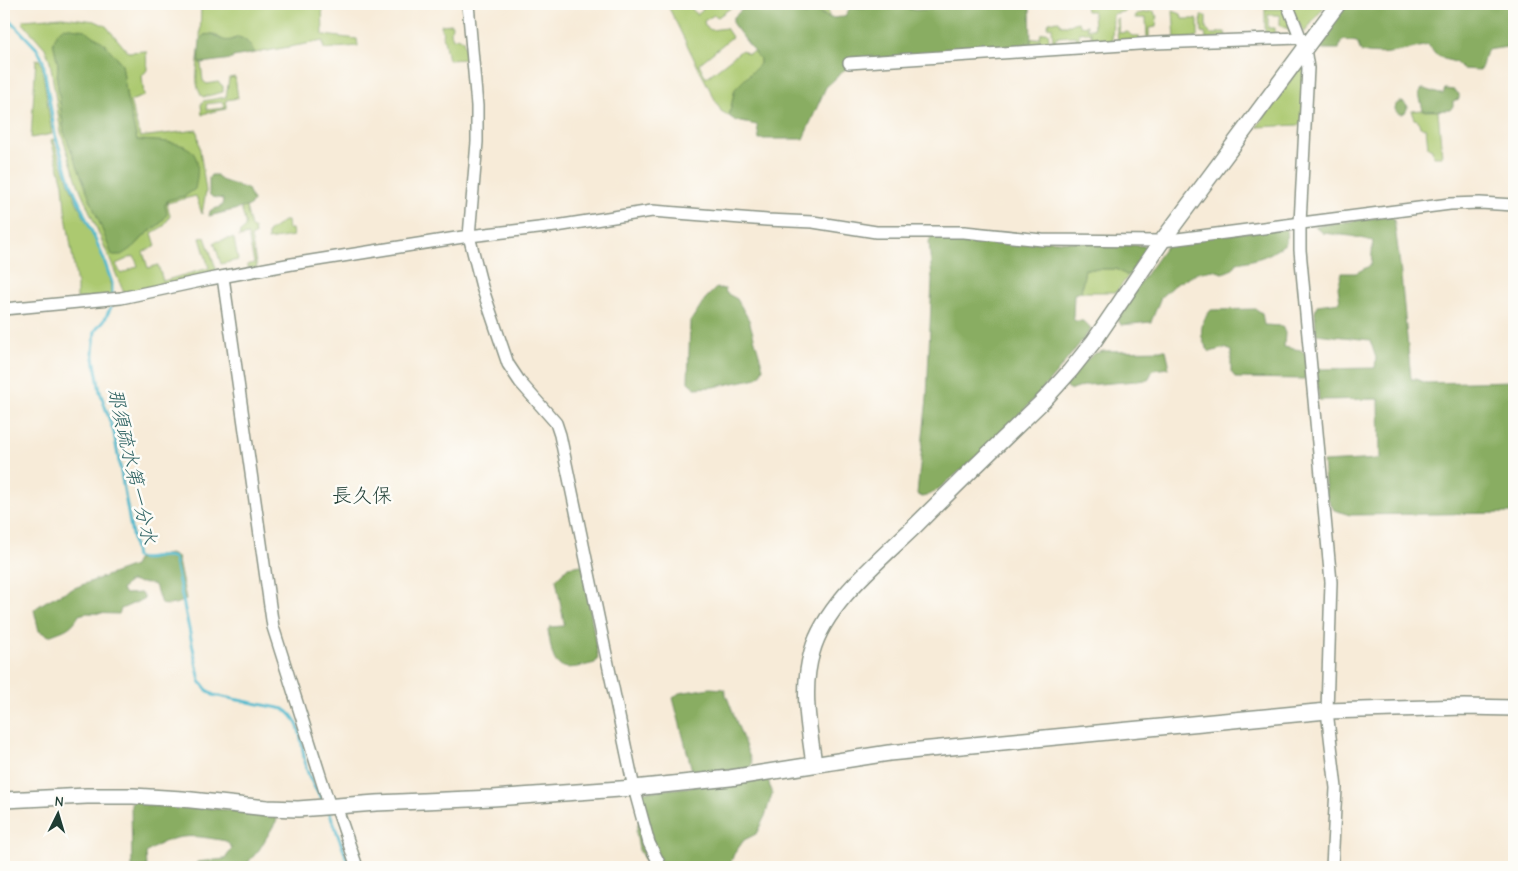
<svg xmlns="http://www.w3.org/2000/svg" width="1518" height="871" font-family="'Comic Neue','Klee One',sans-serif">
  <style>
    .green { fill: #acc970; stroke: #668352; fill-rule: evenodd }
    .forest { fill: #89ad62; stroke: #54754b }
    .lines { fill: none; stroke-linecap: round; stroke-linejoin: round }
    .stream { stroke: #51bace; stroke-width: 3 }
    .minor-casing { stroke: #8b9486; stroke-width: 14 }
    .tertiary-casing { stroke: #8b9486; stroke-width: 18 }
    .minor { stroke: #fff; stroke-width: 11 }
    .tertiary { stroke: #fff; stroke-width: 15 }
    .labels { text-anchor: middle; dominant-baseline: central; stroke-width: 5; stroke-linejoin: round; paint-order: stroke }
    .water-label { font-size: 20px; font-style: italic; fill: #2e6262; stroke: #fdfcf7 }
    .neighbourhood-label { font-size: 20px; fill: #1f3d34; stroke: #fdfcf7 }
  </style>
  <rect width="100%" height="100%" fill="#fdfcf7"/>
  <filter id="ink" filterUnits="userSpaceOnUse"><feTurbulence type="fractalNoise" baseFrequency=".02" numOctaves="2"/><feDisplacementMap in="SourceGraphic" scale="10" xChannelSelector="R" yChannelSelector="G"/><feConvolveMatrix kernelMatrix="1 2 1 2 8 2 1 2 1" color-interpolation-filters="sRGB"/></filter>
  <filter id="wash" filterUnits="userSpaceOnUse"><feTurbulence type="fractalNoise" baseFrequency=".0096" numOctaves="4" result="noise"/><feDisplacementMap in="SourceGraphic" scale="20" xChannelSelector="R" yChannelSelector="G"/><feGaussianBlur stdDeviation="1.12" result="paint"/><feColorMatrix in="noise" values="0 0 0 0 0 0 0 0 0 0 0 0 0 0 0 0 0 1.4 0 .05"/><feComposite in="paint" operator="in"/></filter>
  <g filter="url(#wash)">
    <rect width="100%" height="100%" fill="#f7ebd8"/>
    <!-- green -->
    <g class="green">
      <path d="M201,4H322L323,35L357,39L358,46L324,49L323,41L255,53C249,45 248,40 238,37C222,46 225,39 213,34C213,34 205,35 204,35L200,41Z"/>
      <path d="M667,4H688L697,15L703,10L699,4H736L718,17L714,15L704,21L705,26L711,30L726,28L732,37L699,64L706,78L742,50L748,54L754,51L760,59V65L735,89L729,116L721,111L699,69Z"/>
      <path d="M792,4H828L829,17C819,11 815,10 805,15L799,13Z"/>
      <path d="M875,4H911L912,9L894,6H875Z"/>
      <path d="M1085,4H1127L1126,11L1113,14L1112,44H1092L1091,32L1079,33V45L1077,44L1076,36L1056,37L1055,44L1053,45L1052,27H1047L1049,22L1059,21L1061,25H1071L1073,23L1078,22L1081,26L1087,25V29H1094L1093,11H1086Z"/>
      <path d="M1290,4H1326L1304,33Z"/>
      <path d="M1265,9H1286L1295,32L1290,36L1289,29L1280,26V15H1268V28H1275V34L1265,35Z"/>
      <path d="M1154,11L1155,15L1157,16L1156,27L1149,28V37H1147L1146,18H1135L1136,14Z"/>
      <path d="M1173,11L1181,14L1182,19H1196L1198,21V36L1196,38L1175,39Z"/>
      <path d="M1201,16H1206V29L1211,34H1218V32H1225L1226,37L1206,39L1205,33L1202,34Z"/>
      <path d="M62,17L95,21L106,26L128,52L146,51L147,70L142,76L144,96L130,101L140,137L197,130L206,191L202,214L196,196L167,203L170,216L164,226L152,233L156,246L143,252L148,268L158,265L163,281L209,268L200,238L205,237L218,274L124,293L78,184L61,133L50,61L45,48L23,23L24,20ZM53,42L103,43L122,64L127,99L137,140L162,142L185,146V196L168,200L165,205L161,223L145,235L135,246L64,132L57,80L58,64ZM134,256L138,266L121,274L116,264Z"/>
      <path d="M1117,18H1118L1119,33L1128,32L1132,36H1139V41L1118,42L1116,20Z"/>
      <path d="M452,24L451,33L453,39L458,37L463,40L467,59L448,60L441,25Z"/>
      <path d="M1046,32L1048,33L1049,38L1047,45L1031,47V39L1040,38L1041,33Z"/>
      <path d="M36,59L40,60L42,66L52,134L31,138Z"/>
      <path d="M198,61L201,63L203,81L207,84L218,82L223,86V92L203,97C194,88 197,72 198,61Z"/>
      <path d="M1300,67L1305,68L1302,123L1299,125L1257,127Z"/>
      <path d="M235,77L238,98L226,100V109L206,113L202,115L201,104L203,101L226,97L229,78ZM223,102L224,108L207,110L206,104Z"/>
      <path d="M1422,110L1438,111L1442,156H1433L1432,149L1428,147L1426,128L1420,127L1418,120L1414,119L1411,111Z"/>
      <path d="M53,139C60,159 67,179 75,198C86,223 113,269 111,296L77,299V285L65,209L63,184L51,140Z"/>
      <path d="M246,207L251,227L254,228L255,235L251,237L257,268H249L247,265L254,263L248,235L239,237L240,232C250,227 243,217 241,208Z"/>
      <path d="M284,221H287L288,229H292L293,236L268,240V232Z"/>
      <path d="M232,238L234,239L238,260L221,264L214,242Z"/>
      <path d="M1085,269H1116L1126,275L1130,274L1116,292H1081Z"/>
    </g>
    <!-- forest -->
    <g class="forest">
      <path d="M748,4H792L799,13L805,15C821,7 818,16 832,18C836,18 841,17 845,16L850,8L894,6L915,10L932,9V4H1030L1031,47L856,60L826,87L803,139H759L757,125L736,121L729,116L735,89L760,64V59L733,24V18Z"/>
      <path d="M1342,4H1514V46L1487,50C1483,56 1484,64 1480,70L1462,69L1455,62L1444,59L1435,54L1428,45C1405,50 1386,57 1361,52L1357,42L1343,40L1341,42L1339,49H1318L1314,46Z"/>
      <path d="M64,27L85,30L104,43L122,64L127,99L137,140C152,141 186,140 194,154C200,163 197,179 195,189L185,196L168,200L165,205L167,214L161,223L145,235L135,246L121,255H112L64,132L57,80L58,64L53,42L58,32Z"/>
      <path d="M213,34C222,41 228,43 238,37C248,40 249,44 255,53L233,57L232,59L201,63L198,61L200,41L204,35Z"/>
      <path d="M1422,89C1430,89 1434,94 1443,94L1445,89L1454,90L1459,94V99L1453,101V106L1450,110L1425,111L1423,110L1419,94Z"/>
      <circle cx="1401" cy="108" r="6"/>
      <path d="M211,175H217L221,180L248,189L253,201L250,206L209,216L210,211L222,206L223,199L212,197L209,194V178Z"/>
      <path d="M1390,216L1394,219L1400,265L1411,379H1416L1426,383L1514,381V513L1350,515L1334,510L1326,495L1323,462L1380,459L1379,399L1319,400L1316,369L1375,368L1376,358L1370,340L1316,334L1315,312L1317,305L1340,302L1338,287L1342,273H1356L1371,265L1373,241L1351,236L1323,233L1315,226Z"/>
      <path d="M1287,229L1286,243C1268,257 1259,259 1237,263L1233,269L1223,273L1213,270L1197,273L1174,285L1161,297L1151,322L1121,325L1118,320L1132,294L1172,238Z"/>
      <path d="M932,234L1148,246L1130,274L1126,275L1116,269H1085L1081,292L1074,294L1073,318L1075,321H1083L1091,329C1050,383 1006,434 953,477C943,485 934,495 922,497L917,494L927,398L932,279L929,242Z"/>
      <path d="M716,288L725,289L726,293L737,299L749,320L763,368L760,375L757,378L714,387L695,388L688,382L690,322L705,299Z"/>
      <path d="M1256,309L1262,313L1264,325L1282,326L1285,333L1284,347L1301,350L1306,354L1307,377L1304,379L1236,378L1231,372V351L1225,348L1210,352C1198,339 1199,323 1211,310Z"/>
      <path d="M1166,350L1169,363L1168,368L1153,370L1148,380L1087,385L1071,390L1066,386L1065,381L1093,354L1103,351Z"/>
      <path d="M170,554L177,557L186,599C180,604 169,606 161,604L155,585C147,582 139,584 131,581L127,583L122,590L125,594L141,593L144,596V599L121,609L119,614L86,613L79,615C71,630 63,630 49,636L39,631L34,610C50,594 110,575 134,566L137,560Z"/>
      <path d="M581,565L583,566L598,658L595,663C554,674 554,667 548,630L550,627L563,626L564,623L556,579L568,567Z"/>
      <path d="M710,688L724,689L752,763L750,768L693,774L673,698L679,693Z"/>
      <path d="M768,779L772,794L765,816L756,834L744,840L734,854L729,867H649L639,850L636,832L639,821L641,792Z"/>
      <path d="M134,800L274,815L277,820L259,850L249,861L248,867H195L197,862L225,859L232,848L226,841C193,835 174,832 146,853L147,867H132L131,803Z"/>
    </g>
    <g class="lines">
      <!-- stream -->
      <g class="stream">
        <path d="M4,14L38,50L43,61L55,135L72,186L103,257L112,283V305L105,319L95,331L93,352L100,392L114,433L136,557C149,563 162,552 174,558L200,681L206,689L213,695L284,709C305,722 300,749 307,770C310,781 317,791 323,801"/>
        <path d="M329,811L350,867"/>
      </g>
    </g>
  </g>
  <g filter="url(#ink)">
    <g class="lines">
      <!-- minor casing -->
      <g class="minor-casing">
        <g id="minor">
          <path d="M468,4L477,106V142L469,236L482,287L508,364L520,382L556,423L560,435L634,788L649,843L661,867"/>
          <path d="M1287,4L1305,49L1308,68L1300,223V250L1331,582L1327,711L1336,788L1332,867"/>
          <path d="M849,63L1154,43L1300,38"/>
          <path d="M223,277L273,627L330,807"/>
          <path d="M4,309L121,298L210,279L292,264L469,236L556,226L652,211L767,220L813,222L876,232H964L1042,240L1162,241L1450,204L1480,203L1514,205"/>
          <path d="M336,806L357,867"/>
        </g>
      </g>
      <!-- tertiary casing -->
      <g class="tertiary-casing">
        <g id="tertiary">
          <path d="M814,764C809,727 801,689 812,652C825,604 879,561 914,527C957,484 1000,442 1044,400L1070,371L1094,341L1162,241L1338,4"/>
          <path d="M4,800L87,796H133L182,799L267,808L298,809L376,803L493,798L634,788L730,778L889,753L1327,711L1464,707L1514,708"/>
        </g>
      </g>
      <!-- minor -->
      <use href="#minor" class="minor"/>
      <!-- tertiary -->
      <use href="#tertiary" class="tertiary"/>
    </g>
  </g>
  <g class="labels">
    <!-- water labels -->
    <g class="water-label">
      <text transform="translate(132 466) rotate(77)">那須疏水第一分水</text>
    </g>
    <!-- neighbourhood labels -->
    <g class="neighbourhood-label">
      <text x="362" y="495">長久保</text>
    </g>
  </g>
  <!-- margin -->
  <rect width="1518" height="871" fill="none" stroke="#fdfcf7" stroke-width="20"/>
  <!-- north arrow -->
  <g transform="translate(58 814) rotate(5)" stroke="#fdfcf7" stroke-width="4" paint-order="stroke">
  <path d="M0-4L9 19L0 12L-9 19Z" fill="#1f3d34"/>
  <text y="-8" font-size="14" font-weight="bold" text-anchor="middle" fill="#1f3d34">N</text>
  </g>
</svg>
